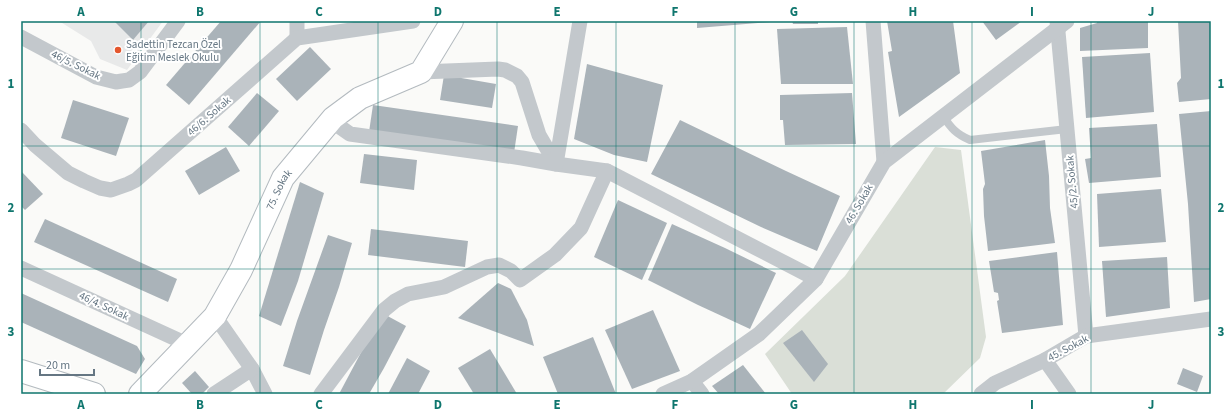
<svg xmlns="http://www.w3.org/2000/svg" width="1232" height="415" font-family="'Source Sans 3',sans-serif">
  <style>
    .built { fill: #e8e9e9 }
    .green { fill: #dadfd7 }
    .building { fill: #aab3b9 }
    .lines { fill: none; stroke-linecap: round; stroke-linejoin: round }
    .secondary-casing { stroke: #b3babf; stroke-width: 24 }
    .lane { stroke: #c3c8cc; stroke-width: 8 }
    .street { stroke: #c3c8cc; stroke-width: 15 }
    .secondary { stroke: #fff; stroke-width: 22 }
    .grid { fill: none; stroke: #0f766e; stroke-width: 1; stroke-opacity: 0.55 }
    .poi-dot { fill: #e4572e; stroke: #fff; stroke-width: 1.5 }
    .labels { text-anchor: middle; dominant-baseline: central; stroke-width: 4; stroke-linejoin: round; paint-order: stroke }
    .poi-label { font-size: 11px; fill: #657683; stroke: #fff; text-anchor: start }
    .street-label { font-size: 11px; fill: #657683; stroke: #fff }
    .neatline { fill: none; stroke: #0f766e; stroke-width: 1.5 }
    .grid-label { font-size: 13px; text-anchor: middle; font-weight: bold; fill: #0f766e }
  </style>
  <rect width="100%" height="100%" fill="#fafaf8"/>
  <!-- built -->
  <path class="built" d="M59,21H163L127,70L100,59L91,41Z"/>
  <!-- green -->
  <path class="green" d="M935,147L961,150L986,337L980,358L943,394H792L765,354L845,276Z"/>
  <!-- building -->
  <g class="building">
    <path d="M114,21H149L133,40Z"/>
    <path d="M221,21H261L189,105L166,85Z"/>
    <path d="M697,21H771V22L697,28Z"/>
    <path d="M792,21H818V24H793Z"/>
    <path d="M887,21H953L960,73L899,117L888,52L892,51Z"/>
    <path d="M982,21H1022L996,40Z"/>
    <path d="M1097,21H1148V48L1080,51V28L1097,23Z"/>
    <path d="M1178,21H1211V99L1179,102L1177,83L1181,78Z"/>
    <path d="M847,27L853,84H781L777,29Z"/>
    <path d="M310,47L331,69L297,101L276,79Z"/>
    <path d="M1150,53L1154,112L1086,118L1082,57Z"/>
    <path d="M587,64L663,85L647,162L614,155L574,139Z"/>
    <path d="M444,75L496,84L492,108L440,100Z"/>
    <path d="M257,93L279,111L249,146L228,127Z"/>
    <path d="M852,93L856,144L785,145L783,120H780V95Z"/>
    <path d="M73,100L129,118L116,156L61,138Z"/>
    <path d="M373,105L518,126L514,153L369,132Z"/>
    <path d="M1211,111V299L1194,302L1188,204L1179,114Z"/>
    <path d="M680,120L786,171L840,196L817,251L761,227L651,174Z"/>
    <path d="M1157,124L1161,177L1089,183L1085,159L1091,158L1089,128Z"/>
    <path d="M1045,140L1049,176L1050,208L1055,243L988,251L984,216L983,189L985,184L981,151Z"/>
    <path d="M226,147L240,171L199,195L185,171Z"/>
    <path d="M364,154L417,160L414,190L360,183Z"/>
    <path d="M21,171L43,194L25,210L21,206Z"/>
    <path d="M300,182L324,193L298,281L281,326L259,316Z"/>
    <path d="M1161,189L1166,242L1099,247L1097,194Z"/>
    <path d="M618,200L667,223L642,280L594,257Z"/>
    <path d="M45,219L177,279L168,302L34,242Z"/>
    <path d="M672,224L725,248L776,273L750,329L698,305L648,280Z"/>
    <path d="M371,229L468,241L465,267L368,255Z"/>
    <path d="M328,235L352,243L339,287L324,330L310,375L283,366L297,321Z"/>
    <path d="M1057,252L1063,325L1002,333L997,301L999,300L998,293L994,292L989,261Z"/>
    <path d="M1167,257L1170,308L1106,317L1102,261Z"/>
    <path d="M498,283L511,289L527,320L534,346L458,318Z"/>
    <path d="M21,293L137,346L145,359L136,374L21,322Z"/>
    <path d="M653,310L680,371L632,389L605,330Z"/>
    <path d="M382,313L406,326L384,368L369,394H339Z"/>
    <path d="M802,330L828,364L814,382L783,343Z"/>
    <path d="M593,337L616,394H558L543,357Z"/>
    <path d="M490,349L517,394H474L458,368Z"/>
    <path d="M407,358L430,371L418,394H388Z"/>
    <path d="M743,365L766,394H719L712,386Z"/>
    <path d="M1183,368L1203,376L1197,392L1177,384Z"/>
    <path d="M195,371L209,387L202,394H192L182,383Z"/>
  </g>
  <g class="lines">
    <!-- secondary casing -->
    <g class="secondary-casing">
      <g id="secondary">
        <path d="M21,371L94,394"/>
        <path id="s1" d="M140,394L215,316L241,270L283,178L333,118L360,98L421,72L452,21"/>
      </g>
    </g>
    <!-- lane -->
    <path class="lane" d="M943,116C951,128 956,134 970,140L1067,129"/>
    <!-- street -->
    <g class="street">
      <path d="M873,21L884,162"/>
      <path d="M1057,21L1086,336"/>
      <path d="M21,37L96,77L116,82L122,81L129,80L140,72L178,21"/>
      <path d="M297,38V21"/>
      <path d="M421,72L498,69L505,70L517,76L522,82L539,135L556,164L607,171L816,279"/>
      <path d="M333,118L340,127L350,134L522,158L556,164L580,21"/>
      <path d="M21,130L35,145L68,173L84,181L100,188L111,190L128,184L136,180L297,38L413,21"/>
      <path d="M21,268L187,344"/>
      <path d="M215,316L252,369L265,394"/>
      <path d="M1045,360L1069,394"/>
      <path d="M692,381L702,394"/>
      <path d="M214,394L252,369"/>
      <path d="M321,394L384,310L395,301L408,294L444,287L487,267L499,265L511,271L520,280L555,255L581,228L607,171"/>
      <path d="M663,394L692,381L759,334L816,279L884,162L1067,21"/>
      <path d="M981,394L995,383L1045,360L1086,336L1211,319"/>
    </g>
    <!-- secondary -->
    <use href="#secondary" class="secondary"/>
  </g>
  <!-- grid -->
  <path class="grid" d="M141,21V394M260,21V394M378,21V394M497,21V394M616,21V394M735,21V394M854,21V394M972,21V394M1091,21V394M21,146H1211M21,269H1211"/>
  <!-- markers -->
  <circle class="poi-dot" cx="118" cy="50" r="4"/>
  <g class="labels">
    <!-- poi labels -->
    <g class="poi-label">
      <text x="126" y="44">Sadettin Tezcan Özel<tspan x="126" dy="13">Eğitim Meslek Okulu</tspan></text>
    </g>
    <!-- street labels -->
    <g class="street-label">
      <text transform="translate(76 65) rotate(26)">46/5. Sokak</text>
      <text transform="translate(209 116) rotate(-41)">46/6. Sokak</text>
      <text transform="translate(1072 182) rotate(-95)">45/2. Sokak</text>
      <text stroke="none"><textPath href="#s1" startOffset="250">75. Sokak</textPath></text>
      <text transform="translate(859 204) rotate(-60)">46. Sokak</text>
      <text transform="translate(104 306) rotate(25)">46/4. Sokak</text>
      <text transform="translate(1068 348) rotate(-28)">45. Sokak</text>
    </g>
  </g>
  <!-- border -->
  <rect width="1232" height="415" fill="none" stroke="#ffffff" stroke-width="44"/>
  <!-- scale -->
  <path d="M40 369v6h54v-6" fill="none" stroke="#657683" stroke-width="2"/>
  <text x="46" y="369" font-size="12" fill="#657683" stroke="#ffffff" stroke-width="3" paint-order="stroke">20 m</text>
  <rect x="22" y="22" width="1188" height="371" class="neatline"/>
  <g class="grid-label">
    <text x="81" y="16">A</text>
    <text x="200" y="16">B</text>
    <text x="319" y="16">C</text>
    <text x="438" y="16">D</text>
    <text x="557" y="16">E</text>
    <text x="675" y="16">F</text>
    <text x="794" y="16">G</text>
    <text x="913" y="16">H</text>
    <text x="1032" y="16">I</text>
    <text x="1151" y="16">J</text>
    <text x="11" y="88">1</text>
    <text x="1221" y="88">1</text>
    <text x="11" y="212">2</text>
    <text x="1221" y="212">2</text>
    <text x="11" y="336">3</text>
    <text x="1221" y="336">3</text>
    <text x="81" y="409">A</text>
    <text x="200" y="409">B</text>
    <text x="319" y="409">C</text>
    <text x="438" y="409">D</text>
    <text x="557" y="409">E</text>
    <text x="675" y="409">F</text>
    <text x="794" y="409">G</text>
    <text x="913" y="409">H</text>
    <text x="1032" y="409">I</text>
    <text x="1151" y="409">J</text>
  </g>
</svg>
